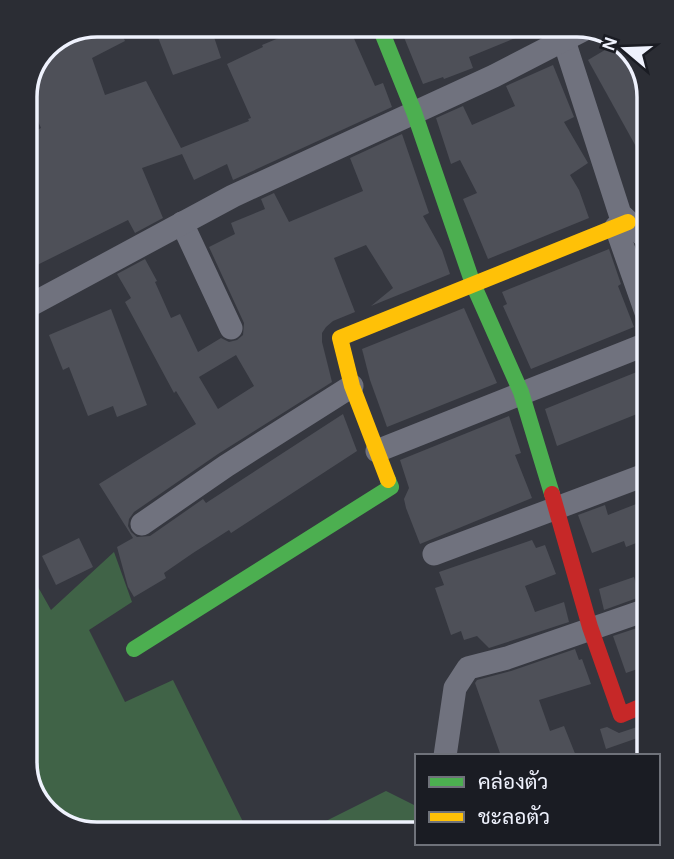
<svg xmlns="http://www.w3.org/2000/svg" width="674" height="859" font-family="Karla,Sarabun,sans-serif">
  <style>
    .green { fill: #406347 }
    .building { fill: #4e5058; fill-rule: evenodd }
    .lines { fill: none; stroke-linecap: round; stroke-linejoin: round }
    .street { stroke: #70727e; stroke-width: 23 }
    .fast { stroke: #4caf50; stroke-width: 16 }
    .slow { stroke: #ffc107; stroke-width: 16 }
    .jam { stroke: #c62828; stroke-width: 16 }
    .rim { fill: none; stroke: #eff2fd; stroke-width: 3.5 }
  </style>
  <rect width="100%" height="100%" fill="#35373f"/>
  <!-- green -->
  <g class="green">
    <path d="M114,552L132,602L89,630L125,702L173,680L249,834H92L36,802L25,763V564L51,610Z"/>
    <path d="M386,791L414,805L417,811V834H300Z"/>
  </g>
  <!-- building -->
  <g class="building">
    <path d="M97,24H117L125,41L92,58L105,95L146,81L181,148L249,121L248,119L251,118L227,64L263,47L262,45L298,30L296,25H348L375,86L383,83L392,107L233,180L227,164L194,180L182,154L142,168L163,218L135,233L128,220L25,271V136L41,128L25,92L49,43Z"/>
    <path d="M153,25H207L211,28L221,58L173,75Z"/>
    <path d="M399,25H545V26L469,57L473,68L444,79L443,77L423,84Z"/>
    <path d="M615,44L638,57L649,96V170L588,60Z"/>
    <path d="M553,65L574,117L564,122L588,163L570,175L579,190L589,218L488,259L463,199L477,193L460,160L451,164L436,118L463,106L472,125L515,106L506,86Z"/>
    <path d="M402,134L429,213L423,216L442,250L450,274L371,306L393,288L366,245L334,258L355,312L333,321L326,327L322,333V342L332,382L218,454L134,512L129,519L128,526L131,532L137,537L150,536L203,499L206,503L343,414L357,451L231,533L229,530L193,553L164,573L166,578L134,597L128,587L117,547L133,538L99,484L196,424L176,391L174,393L125,302L131,298L117,274L145,259L157,281L155,282L171,318L180,314L198,352L221,338L229,342L237,340L243,335L244,323L209,247L235,234L231,223L265,209L261,199L274,193L289,222L363,191L350,158ZM236,355L254,386L218,409L199,377Z"/>
    <path d="M609,249L621,284L618,286L634,327L531,369L503,306L507,304L502,292Z"/>
    <path d="M464,308L497,383L387,427L370,380L362,349Z"/>
    <path d="M111,309L147,405L117,417L113,406L88,416L69,367L63,370L49,335Z"/>
    <path d="M649,367V439L637,414L557,446L545,409Z"/>
    <path d="M509,416L521,453L515,455L532,498L420,544L406,508L404,499L409,488L400,460Z"/>
    <path d="M649,499V519L643,522L649,538L626,547L624,541L592,553L578,515L605,505L608,515Z"/>
    <path d="M79,538L93,567L56,585L42,556Z"/>
    <path d="M532,540L536,548L545,545L556,574L525,586L535,612L564,602L569,622L489,648L477,636L464,640L461,631L451,635L435,588L444,585L439,572Z"/>
    <path d="M634,577L640,597L604,610L599,589Z"/>
    <path d="M649,624V665L626,673L613,636Z"/>
    <path d="M575,649L579,660L582,659L591,684L539,700L550,731L564,726L576,756H501L475,683L477,680L511,671Z"/>
    <path d="M649,723V734L606,749L600,729L607,727L619,733Z"/>
  </g>
  <g class="lines">
    <!-- street -->
    <g class="street">
      <path d="M559,25L620,214L649,241"/>
      <path d="M182,223L231,328"/>
      <path d="M616,227L649,321"/>
      <path d="M25,308L233,196L494,76L587,28"/>
      <path d="M377,451L649,343"/>
      <path d="M142,524L226,466L352,386"/>
      <path d="M434,554L642,476"/>
      <path d="M445,756L455,688L468,668L507,658L649,609"/>
    </g>
    <!-- fast -->
    <g class="fast">
      <path d="M379,25L414,112L473,284L521,392L552,494"/>
      <path d="M134,649L391,487L388,480"/>
    </g>
    <!-- slow -->
    <path class="slow" d="M388,480L352,386L340,338L628,222"/>
    <!-- jam -->
    <path class="jam" d="M552,494L590,627L621,715L649,703"/>
  </g>
  <!-- crop -->
  <path d="M0 0H674V859H0ZM97 37H577A60 60 0 0 1 637 97V762A60 60 0 0 1 577 822H97A60 60 0 0 1 37 762V97A60 60 0 0 1 97 37Z" fill="#2b2d34" fill-rule="evenodd"/>
  <path class="rim" d="M97 37H577A60 60 0 0 1 637 97V762A60 60 0 0 1 577 822H97A60 60 0 0 1 37 762V97A60 60 0 0 1 97 37Z"/>
  <!-- legend -->
  <rect x="415" y="754" width="245" height="91" fill="#1a1c23" stroke="#6f727a" stroke-width="2"/>
  <rect x="429" y="777" width="35" height="10" fill="#4caf50" stroke="#6f727a" stroke-width="2"/>
  <text x="478" y="789" font-size="21" fill="#eff2fd">คล่องตัว</text>
  <rect x="429" y="812" width="35" height="10" fill="#ffc107" stroke="#6f727a" stroke-width="2"/>
  <text x="478" y="824" font-size="21" fill="#eff2fd">ชะลอตัว</text>
  <!-- north arrow -->
  <g transform="translate(625 49) rotate(289)" stroke="#1a1c23" stroke-width="5" paint-order="stroke">
  <path d="M0-5L12 26L0 18L-12 26Z" fill="#eff2fd"/>
  <text y="-10" font-size="19" font-weight="bold" text-anchor="middle" fill="#eff2fd">N</text>
  </g>
</svg>
